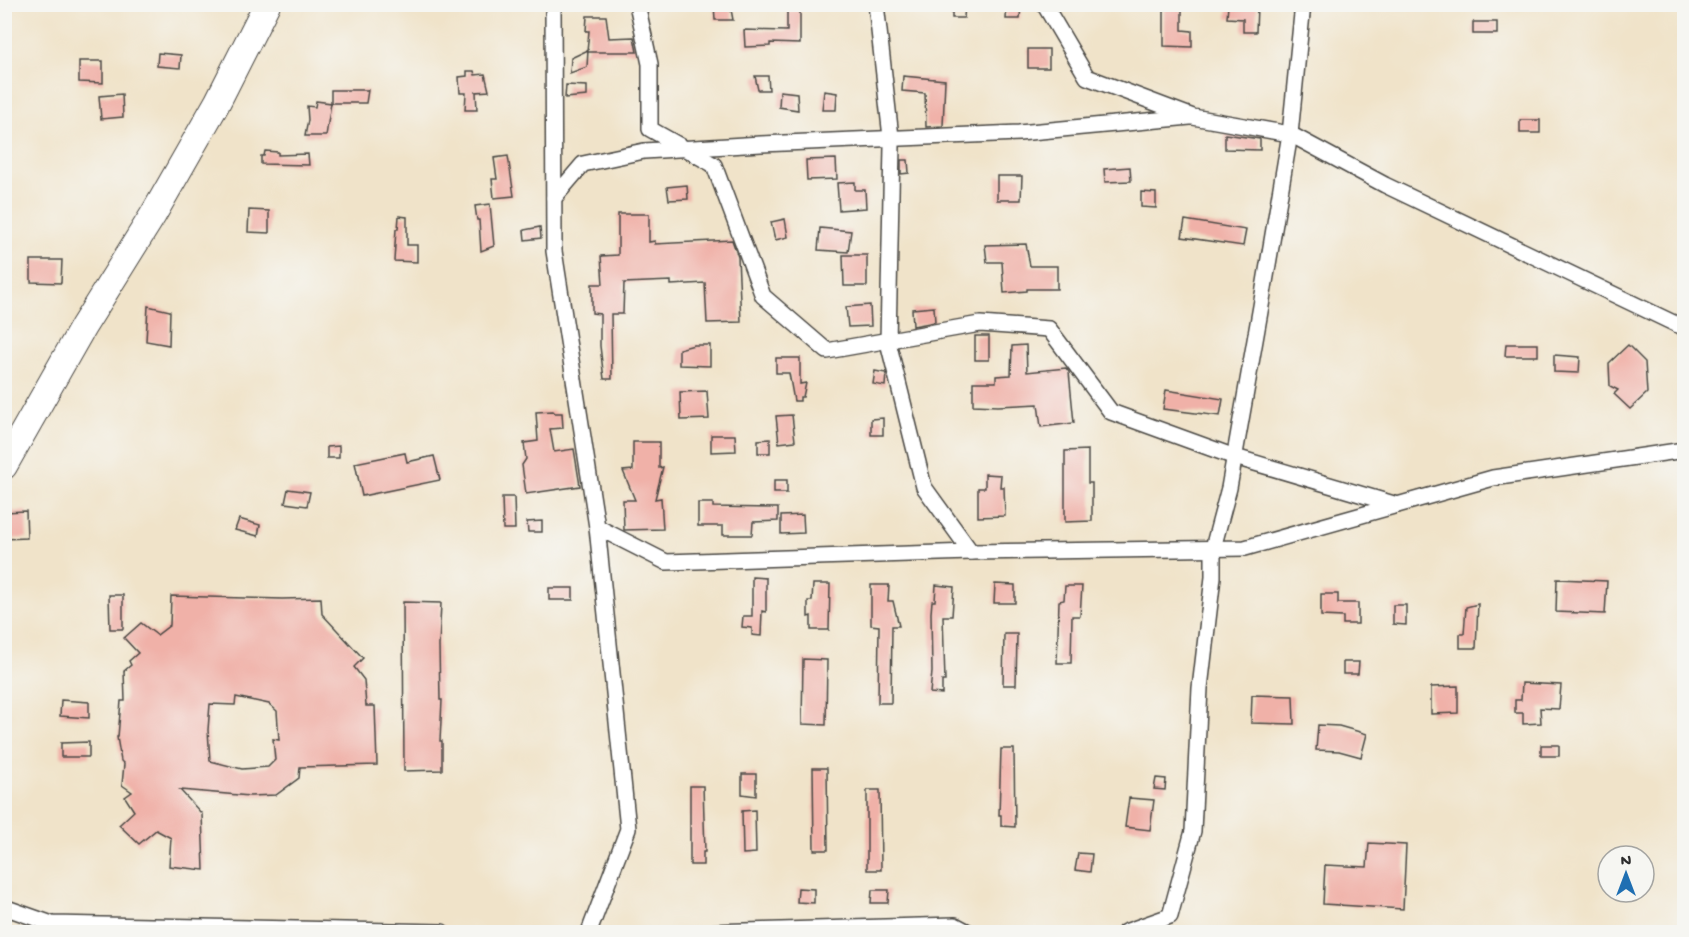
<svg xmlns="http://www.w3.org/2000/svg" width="1689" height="937" font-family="'Gochi Hand',sans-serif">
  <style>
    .building { fill: #f0b1a8; fill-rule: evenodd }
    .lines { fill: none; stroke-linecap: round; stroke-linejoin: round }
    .street-casing { stroke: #494743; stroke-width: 18 }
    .primary-casing { stroke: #494743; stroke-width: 28 }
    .street { stroke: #fff; stroke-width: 15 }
    .primary { stroke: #fff; stroke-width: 26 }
  </style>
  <rect width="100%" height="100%" fill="#f6f6f2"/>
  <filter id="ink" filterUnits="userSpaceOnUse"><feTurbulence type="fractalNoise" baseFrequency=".0167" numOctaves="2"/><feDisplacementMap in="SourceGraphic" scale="12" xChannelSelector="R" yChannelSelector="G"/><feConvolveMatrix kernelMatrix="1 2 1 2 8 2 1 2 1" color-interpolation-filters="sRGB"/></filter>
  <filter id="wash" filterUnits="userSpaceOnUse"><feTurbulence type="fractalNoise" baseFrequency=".008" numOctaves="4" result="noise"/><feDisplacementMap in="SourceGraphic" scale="24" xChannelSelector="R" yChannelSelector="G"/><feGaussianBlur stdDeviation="1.35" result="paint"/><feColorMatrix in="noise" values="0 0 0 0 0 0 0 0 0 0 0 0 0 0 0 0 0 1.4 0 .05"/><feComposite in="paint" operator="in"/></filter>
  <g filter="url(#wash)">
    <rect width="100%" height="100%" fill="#f0e3c9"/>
    <g id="blocks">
      <!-- building -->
      <g class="building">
        <path d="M714,4H730L733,20H715Z"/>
        <path d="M952,4H965L964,18H952Z"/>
        <path d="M1007,4H1021L1020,19H1006Z"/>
        <path d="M1228,5L1257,6L1256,32H1243V19L1227,18Z"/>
        <path d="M1164,6H1182V30L1192,31V47L1164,46Z"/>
        <path d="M787,11H800V44L770,43V46L745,47L744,30L787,31Z"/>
        <path d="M587,16H606L609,38L634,37L637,52H587L589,31H586Z"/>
        <rect x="1473" y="22" width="24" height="12"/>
        <rect x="1028" y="49" width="21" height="19"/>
        <path d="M588,50L587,67L570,73L571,58Z"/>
        <path d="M158,53L181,55L180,68L157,66Z"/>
        <path d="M79,61H103V83L79,82Z"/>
        <path d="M467,71H474L475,75L485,74L489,91L476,92L477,110H465L466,93H460L459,77L467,76Z"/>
        <path d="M755,76H768L769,90H758Z"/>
        <path d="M903,76L945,80L943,126L926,127L925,93L902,91Z"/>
        <path d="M566,85L587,86V96L565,98Z"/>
        <path d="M331,90H368L366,103H331Z"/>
        <path d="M780,91L797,93L798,110L779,107Z"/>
        <path d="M824,91L837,93L836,110H822Z"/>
        <path d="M122,94L123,117L101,119L99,96Z"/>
        <path d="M316,101L331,103L326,136H305L308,120L307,106L315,107Z"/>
        <rect x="1520" y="120" width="20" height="13"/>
        <path d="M1225,134L1260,139V150L1225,149Z"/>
        <path d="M265,151L278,152V155L308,154L309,165L261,164V156H264Z"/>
        <path d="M508,156L514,196L494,198L492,179H497L494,158Z"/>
        <path d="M836,159L837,179L807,180L806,160Z"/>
        <path d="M901,160H908L909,173L901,174Z"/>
        <path d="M1130,167L1131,181L1105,182L1104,169Z"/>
        <path d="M997,176H1022L1021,200H997Z"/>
        <path d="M855,182V190H865L866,208L839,210L837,183Z"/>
        <path d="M687,185L688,199L669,200L667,187Z"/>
        <path d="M1141,192L1156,193V208L1141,207Z"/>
        <path d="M490,204L494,246L481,251L479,220H477L475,206Z"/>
        <path d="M249,210L269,211V233L248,232Z"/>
        <path d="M618,214H649V242L655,241V244L732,240L738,257L741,322L707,323L705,283L671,285V281L624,283L623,314H611L612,379H604L600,346V314L592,313V284H603L601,256L618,255Z"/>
        <path d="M399,216L407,217V245H417V262L394,261L396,229H398Z"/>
        <path d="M785,219L788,237L775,240L771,222Z"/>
        <path d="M1185,220L1246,230L1243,246L1182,237Z"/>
        <path d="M540,227L541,238L525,240L524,230Z"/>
        <path d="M820,228L851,231L848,252L818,250Z"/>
        <path d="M1026,244L1030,266H1057V289H1027V291L1004,293L1002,262H987L985,245Z"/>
        <path d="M843,255H867V286H844Z"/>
        <path d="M31,260H62L61,283L31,282Z"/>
        <path d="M870,305L871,326L848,327L846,307Z"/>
        <path d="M148,306L170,311L169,345L146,341Z"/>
        <path d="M934,307L935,322L913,326L912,309Z"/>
        <rect x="975" y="336" width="14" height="24"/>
        <path d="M1506,344H1538V356H1505Z"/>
        <path d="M694,345H710V366L679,365V349Z"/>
        <path d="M1026,345L1027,372L1066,368L1069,372L1074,423L1041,427L1038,404L998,406L973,405V382H996V376L1011,375L1012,346Z"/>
        <path d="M1628,345L1645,362L1647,393L1630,409L1614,394L1618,390L1610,386L1609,363Z"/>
        <path d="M1554,355L1580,357L1579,373L1554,372Z"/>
        <path d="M776,358H800V384L806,383L803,397H800V401H794L789,373H776Z"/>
        <path d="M875,371L886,373L885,386L873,384Z"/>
        <path d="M1166,390L1223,399L1220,416L1163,409Z"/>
        <path d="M707,391L709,419L681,420L680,392Z"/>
        <path d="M553,411L555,413H562L563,428L550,429L554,452L574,449L580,486L526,494L522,465L526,459L524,443L538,441L536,412Z"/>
        <path d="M792,415L795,441L779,443L776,416Z"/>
        <path d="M883,418V435H871V419Z"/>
        <path d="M711,435H735L736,451L711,452Z"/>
        <path d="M770,439V453H758V440Z"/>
        <path d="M633,442H659V468L663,467L655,499L661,498L663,529L624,530L623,500H635L623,471L633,470Z"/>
        <path d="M339,446V458H327V447Z"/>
        <path d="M1088,450V483H1092V521L1065,522V451Z"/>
        <path d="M405,453L407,462L434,456L440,480L362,496L355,463Z"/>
        <path d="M985,474L1001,475L1000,487H1004L1005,516L978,517V488H985Z"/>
        <rect x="774" y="480" width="13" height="13"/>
        <path d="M288,489L310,492L307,506L285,503Z"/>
        <path d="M502,497H514L515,529H503Z"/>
        <path d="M698,503H713V507L778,508V521L753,522L752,535H723V526H698Z"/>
        <path d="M26,511L27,538L4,539V512Z"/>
        <path d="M803,515L804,533L781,534V516Z"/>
        <path d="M239,519L260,525L258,536L235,530Z"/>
        <path d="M542,521V532H528L527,522Z"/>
        <path d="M752,577L766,578V612L762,611L761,636L752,635V628L742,627L743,616H752Z"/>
        <path d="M1557,579L1607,581L1605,614L1556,612Z"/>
        <path d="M813,584H830L829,630H811V616L808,617V601H812Z"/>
        <path d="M995,584L1015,585V603H994Z"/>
        <path d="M871,585H889L888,601H893L899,626H892L891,703H878L879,626L871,625Z"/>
        <path d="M936,585L954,587L952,616H943L945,681H942V694L930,693L932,672L931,613L932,601H935Z"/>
        <path d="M1065,586H1082L1080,616H1072L1071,663H1057L1059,601L1064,600Z"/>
        <rect x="549" y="588" width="24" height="12"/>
        <path d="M1321,594H1338V603H1358V624H1343V617L1321,616Z"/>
        <path d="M109,595H123V629H110Z"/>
        <path d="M171,596L282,599L321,598L322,614L363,658L354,667L364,680L366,706H375L377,765L300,767L299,778L276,795L250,796L180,790L202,814L204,870L169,866L171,838L156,830L139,844L119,825L134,811L125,797L132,792L122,785L124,764L121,761L117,737H118L121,701H125L124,671L131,665L129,661L138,653L124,638L141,623L157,635L170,625ZM236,697L269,704L277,711L279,740L273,739L275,760L268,767L242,769L210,761L208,730L210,704L235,705Z"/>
        <path d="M403,602L441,603L439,646L440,700H442L440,741H442V770L404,771Z"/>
        <path d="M1478,604L1476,648H1460V634H1464L1466,607Z"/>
        <path d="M1393,605H1406V625L1393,624Z"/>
        <path d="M1004,634H1017L1016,685H1003Z"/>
        <path d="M803,659L827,660L826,725L802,724Z"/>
        <path d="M1343,662H1359L1358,674H1343Z"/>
        <path d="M1522,683L1561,685L1559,709L1540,708L1541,723L1523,724V713H1515V700H1521Z"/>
        <path d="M1458,686V713L1431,714V687Z"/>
        <path d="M1252,695L1293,696L1294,724L1251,723Z"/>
        <path d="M61,700L89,702V718L60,716Z"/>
        <path d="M1318,725L1339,726L1367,734L1361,757L1339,751L1316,750Z"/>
        <path d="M89,742V757H61V743Z"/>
        <rect x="1541" y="745" width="18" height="11"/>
        <path d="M1001,749H1014L1015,827L1001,826V815H999Z"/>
        <path d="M813,768H827L828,850H814Z"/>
        <path d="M742,774H756V796L742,794Z"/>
        <path d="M1156,778L1166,779L1165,790L1154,789Z"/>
        <path d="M690,786H703L705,852H703V865H690Z"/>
        <path d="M867,790H880L881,870H867Z"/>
        <path d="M1129,798L1154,800L1150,830L1125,827Z"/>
        <path d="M755,810L756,853L743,854L742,811Z"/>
        <path d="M1369,843L1406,845L1403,909L1323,904L1325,865L1367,867Z"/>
        <path d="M1078,853L1092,854L1090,872L1075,870Z"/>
        <path d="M798,888L814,889V903L797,902Z"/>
        <path d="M872,890H889L888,903H871Z"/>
      </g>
    </g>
  </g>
  <g filter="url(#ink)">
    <use href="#blocks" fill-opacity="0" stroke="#494743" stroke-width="1.5"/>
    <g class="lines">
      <!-- street casing -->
      <g class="street-casing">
        <g id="street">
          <path d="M553,4L554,251L597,527L628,829L589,932"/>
          <path d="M637,4L650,64V129L714,165L763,296L827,351L980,324L1049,329L1111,412L1235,457L1397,505"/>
          <path d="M876,4L892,146L888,342L924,487L971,552L1245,548L1493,478L1684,450"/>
          <path d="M1044,4L1087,77L1193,117L1290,134L1385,185L1684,328"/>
          <path d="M554,198L583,164L644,151L761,144L1019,133L1190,117"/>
          <path d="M597,527L666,562L971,552"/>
          <path d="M4,907L52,924L442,932"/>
          <path d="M711,932L955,925L968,932"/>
          <path d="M1125,932L1170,916L1193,831L1200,688L1213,577V548L1229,488L1261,306L1290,134L1303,4"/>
        </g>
      </g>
      <!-- primary casing -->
      <g class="primary-casing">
        <path id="primary" d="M4,466L83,327L153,215L217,103L267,4"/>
      </g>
      <!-- street -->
      <use href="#street" class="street"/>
      <!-- primary -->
      <use href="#primary" class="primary"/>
    </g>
  </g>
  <!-- margin -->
  <rect width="1689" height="937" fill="none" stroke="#f6f6f2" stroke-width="24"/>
  <!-- north arrow -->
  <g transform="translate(1626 874)"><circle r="28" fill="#f6f6f2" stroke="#a5a5a2" stroke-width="1.5"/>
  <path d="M0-4.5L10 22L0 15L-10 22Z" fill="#1f6fb2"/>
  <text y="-9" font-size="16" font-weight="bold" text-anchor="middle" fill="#2b2b2b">N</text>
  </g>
</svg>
